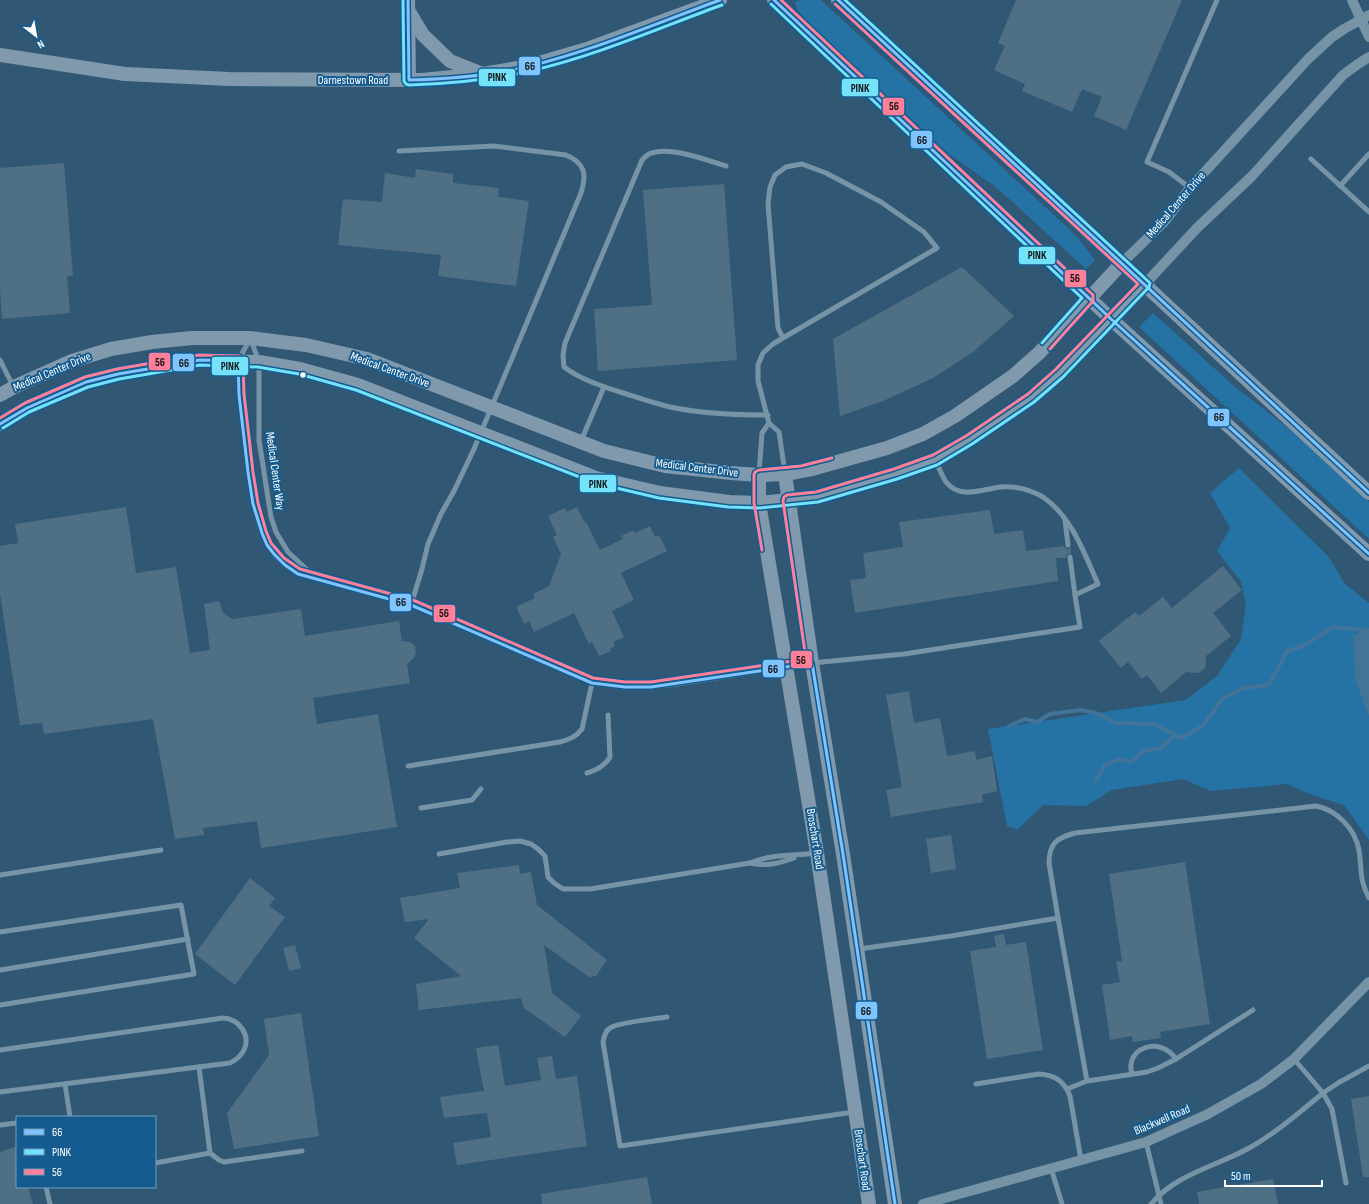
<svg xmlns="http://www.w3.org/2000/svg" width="1369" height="1204" font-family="'Sofia Sans Condensed',sans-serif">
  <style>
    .green { fill: #2572a5 }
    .water { fill: #417498 }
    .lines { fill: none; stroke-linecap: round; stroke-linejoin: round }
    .stream { stroke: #417498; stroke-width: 4 }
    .building { fill: #4f6f85 }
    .lane { stroke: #7794a7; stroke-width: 5 }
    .street { stroke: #7794a7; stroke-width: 10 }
    .secondary { stroke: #8099ac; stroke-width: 14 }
    .bus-1-casing { stroke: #145c90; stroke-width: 6 }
    .bus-2-casing { stroke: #145c90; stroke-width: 6 }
    .bus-3-casing { stroke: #145c90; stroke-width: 6 }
    .bus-1 { stroke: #80c4ff; stroke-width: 3 }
    .bus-2 { stroke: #73e2fa; stroke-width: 3 }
    .bus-3 { stroke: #ff8098; stroke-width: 3 }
    .bus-dot { fill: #fff; stroke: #145c90; stroke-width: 1.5 }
    .labels { text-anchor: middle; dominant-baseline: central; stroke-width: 4; stroke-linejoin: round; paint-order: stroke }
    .street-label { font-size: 12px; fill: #fff; stroke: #145c90 }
    .line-badge { stroke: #145c90; stroke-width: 1.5 }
    .pale-badge-label { font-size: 11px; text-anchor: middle; font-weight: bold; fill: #111 }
  </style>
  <rect width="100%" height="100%" fill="#305874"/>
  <!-- green -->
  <g class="green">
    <path d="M801,0H821L1067,227L1078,238L1095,260L1086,269L997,188L952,156L940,146L812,26L798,11L795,2Z"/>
    <path d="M1153,313L1234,386L1292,431L1369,502V539L1139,327Z"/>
    <path d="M1239,468L1328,556L1345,584L1369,603V627L1353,636L1355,680L1369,717V840L1344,805L1312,795L1287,784L1211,791L1183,779L1112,790L1086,806L1043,805L1018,829L1007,826L988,729L1186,700L1218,675L1241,639L1246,604L1241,582L1217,551L1230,528L1210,493Z"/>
  </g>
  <!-- water -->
  <path class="water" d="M1369,627V717L1355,680L1353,636Z"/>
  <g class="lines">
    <!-- stream -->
    <g class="stream">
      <path d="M1009,726L1025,719L1037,722L1050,714L1080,710L1096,713L1116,723L1154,724L1181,738L1203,726L1222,699L1244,688L1269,685L1287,651L1303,646L1333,627L1363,630"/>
      <path d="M1096,781L1105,765L1121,759L1131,762L1144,751L1161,748L1175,735"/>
    </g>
  </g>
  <!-- building -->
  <g class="building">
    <path d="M1016,0H1182L1126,130L1094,116L1102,97L1082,89L1072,112L1022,91L1025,84L994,70L1005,46L998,43Z"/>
    <path d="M64,163L73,276H67L70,313L2,319L0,289V168Z"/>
    <path d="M416,169L453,174V183L499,188L498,197L529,201L516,286L438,276L441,255L338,245L343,199L382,202L385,173L415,178Z"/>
    <path d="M724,184L737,360L598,371L594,309L652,305L643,190Z"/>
    <path d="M962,267L1014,316L973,352L933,378L883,401L840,416L833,339Z"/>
    <path d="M126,507L136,573L176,567L190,653L210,650L204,604L219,601L223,612L226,615L233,619L301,609L305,636L399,621L402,641L410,642L415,646L416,652L414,658L407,664L410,683L313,698L317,724L378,714L397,827L261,848L257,821L203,828L204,835L175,839L153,719L44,734L42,723L20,725L0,594V546L18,543L15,524Z"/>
    <path d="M577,507L585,523L586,522L600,550L623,539L621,536L634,530L635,533L650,526L655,537L659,535L667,551L621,573L634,600L612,611L624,637L613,642L615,646L610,649L611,651L599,656L592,642L589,644L574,613L534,632L529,621L524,624L516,607L535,598L533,594L549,586L561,554L553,537L557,535L548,516L565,508L567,512Z"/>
    <path d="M990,510L994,534L1023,530L1026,551L1064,546L1067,549L1071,548V553L1067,554L1066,558H1056L1058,581L855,613L850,580L866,578L863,553L903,547L899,522Z"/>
    <path d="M1223,566L1242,590L1213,613L1231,636L1206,656L1205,668L1199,673L1186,672L1161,693L1147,675L1142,679L1128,662L1121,668L1099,641L1135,612L1139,616L1163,597L1172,608Z"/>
    <path d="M909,691L914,723L940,718L947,756L975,751L976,760L992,756L997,791L982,795L983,802L891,817L886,790L902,787L886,695Z"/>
    <path d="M951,835L956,869L931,873L926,839Z"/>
    <path d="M1185,862L1210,1024L1160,1032L1161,1038L1133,1042L1132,1036L1110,1040L1102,985L1120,982L1116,962L1122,961L1109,874Z"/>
    <path d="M519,865L520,874L531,872L537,905L607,960L596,976L589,977L544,945L552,993L581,1016L565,1037L524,1008L521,998L419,1010L416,984L461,976L414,938L429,919L405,922L400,898L460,888L457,873Z"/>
    <path d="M250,878L275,898L269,906L285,917L235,985L195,954Z"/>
    <path d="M1004,934L1006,945L1026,942L1043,1050L987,1059L970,951L996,947L994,936Z"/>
    <path d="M295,945L301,968L289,971L283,948Z"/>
    <path d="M301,1013L319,1136L234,1149L227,1113L269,1055L264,1019Z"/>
    <path d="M498,1045L505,1086L541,1080L537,1058L552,1056L556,1079L577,1076L587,1146L457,1165L453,1143L491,1137L487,1113L444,1118L440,1097L484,1091L476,1048Z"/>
    <path d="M1369,1096V1177H1363L1351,1099Z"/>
    <path d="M17,1146V1187H28L33,1204H0V1152Z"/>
    <path d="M647,1177L652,1204H542L541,1194Z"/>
    <path d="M1273,1179L1278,1204H1199L1197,1192Z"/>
  </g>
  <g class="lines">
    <!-- lane -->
    <g class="lane">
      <path d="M399,151L494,146L566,155C585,163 587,174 581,193L474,449L454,491L441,514L428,544L422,569L411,605"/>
      <path d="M1311,159L1369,212"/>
      <path d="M726,166C706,160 669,145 649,154C647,155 644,158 642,160L565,343L563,355L564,367C580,379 601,386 620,392C636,397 653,403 670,407C702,414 736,415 768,415"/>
      <path d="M1340,186L1369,154"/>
      <path d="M1190,188L1169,172L1147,162L1217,0"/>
      <path d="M783,338L778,328L768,204L770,187L775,175L786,167L802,164L826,173L881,202L924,232L937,248L783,338L773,344L763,353L758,365V381L769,423L779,432L785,473"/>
      <path d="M250,339L238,361V378L249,477L258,521L262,534L274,555L284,564L298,574L411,605L592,683L625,687H651L677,684L812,663L904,654L1080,627L1075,595"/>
      <path d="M251,340L259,362V440L271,517L276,532L288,552L316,578"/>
      <path d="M0,360L13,386"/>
      <path d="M581,441L604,387"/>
      <path d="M935,461C939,467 942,476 946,482C960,500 983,489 1001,487C1015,486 1031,490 1043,497C1072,517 1084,553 1098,584L1075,595L1070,557"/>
      <path d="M759,474L762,433L769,423"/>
      <path d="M1065,520L1068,545"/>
      <path d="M408,766L560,742C570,739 576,737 582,729L592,683"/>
      <path d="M587,773C597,770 605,766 610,757L608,715"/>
      <path d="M421,808L472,800L481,789"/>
      <path d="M439,854L507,842L520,841L531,844L538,849L545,856L548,877L554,883L563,889H590L750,863C771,854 794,856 816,853"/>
      <path d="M750,863C767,867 778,863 794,858"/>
      <path d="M0,875L161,850"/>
      <path d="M1058,918L1049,863C1049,843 1057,838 1075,833L1316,806C1337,810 1355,829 1359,850C1362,869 1359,880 1369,898"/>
      <path d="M0,932L181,905L194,974L0,1005"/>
      <path d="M859,949L951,936L1058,918L1087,1081L1147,1072L1158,1068L1176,1059L1253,1010"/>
      <path d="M0,970L188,939"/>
      <path d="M667,1017C655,1019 619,1022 610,1028C605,1031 604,1037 603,1042L620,1146L854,1112"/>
      <path d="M0,1050L223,1018C239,1019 251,1035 244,1050C241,1056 236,1060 230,1063L0,1092"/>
      <path d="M1294,1059L1323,1093L1338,1083L1369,1066"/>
      <path d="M1132,1074C1124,1048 1160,1035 1176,1059"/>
      <path d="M65,1084L70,1117"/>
      <path d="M976,1084L1039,1074C1055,1075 1064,1081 1070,1096L1081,1160"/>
      <path d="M1067,1089L1087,1081"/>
      <path d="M0,1125L17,1123"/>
      <path d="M1146,1142L1161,1204"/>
      <path d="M210,1153L219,1160L224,1162L302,1151"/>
      <path d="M155,1163L210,1153L199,1067"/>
      <path d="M1051,1168L1062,1204"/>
      <path d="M46,1187L50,1204"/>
      <path d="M1151,1204C1177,1173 1218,1166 1251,1147C1277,1132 1300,1112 1323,1093L1332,1109L1346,1183"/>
    </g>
    <!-- street -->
    <g class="street">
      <path d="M1352,0L1369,37"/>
      <path d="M1122,263L1165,221L1190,188L1308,59L1332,37L1344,29L1369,15"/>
      <path d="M1145,284L1197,228L1252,176L1343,75L1358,64L1369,57"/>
      <path d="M923,1204L1146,1142L1208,1114L1261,1084L1294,1059L1369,982"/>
    </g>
    <!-- secondary -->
    <g class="secondary">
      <path d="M408,0L409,80"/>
      <path d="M774,0L1111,319L1369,554"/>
      <path d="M838,0L1369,493"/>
      <path d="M408,10L423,35L450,61L480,73"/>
      <path d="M0,55L125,74L229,79L422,80L483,74L529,66L587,49L720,0"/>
      <path d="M0,395L14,387L72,361L111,349L152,342L192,338H250L306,345L367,359L604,451L665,466L731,473L759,475L785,474L812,469L887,448L923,434L955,416L1013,376L1039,353L1122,263"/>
      <path d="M0,424L27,408L86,382L118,374L200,360L259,362L300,369L358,385L596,478L660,493L729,502L759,503L817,497L896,474L935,460L969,440L1031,398L1059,373L1094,338L1145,284"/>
      <path d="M785,474L812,663L843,854L895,1204"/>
      <path d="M759,475V503L817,853L869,1204"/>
    </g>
    <!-- bus-1 casing -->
    <g class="bus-1-casing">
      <g id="bus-1">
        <path d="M408,0L409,80C450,79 490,76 530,66C595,50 657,23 720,0"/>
        <path d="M774,0L1111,319L1369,554"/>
        <path d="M838,0L1369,493"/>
        <path d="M0,424L27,408L86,382L118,374L200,360L238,361L239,395L248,472L253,504L262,533L267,545L274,554L285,565L298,574L411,605L592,683L625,687H651L812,663L843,854L895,1204"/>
      </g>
    </g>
    <!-- bus-2 casing -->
    <g class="bus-2-casing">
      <g id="bus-2">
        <path d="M403,0L404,81L406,84L409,85C450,84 490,80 530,71C595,56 659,28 722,5"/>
        <path d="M771,4L1082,298L1042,343"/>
        <path d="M3,428L29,412L88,387L119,379L200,365L258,367L299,374L356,390L595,483L659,498L728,507L760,508L818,502L897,479L937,465L972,444L1034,402L1063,377L1149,287L1150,283L845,0"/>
      </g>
    </g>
    <!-- bus-3 casing -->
    <g class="bus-3-casing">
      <g id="bus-3">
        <path d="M781,0L1093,295V301L1050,349"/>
        <path d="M0,418L25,403L85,377L117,369L199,355L240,356L243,361L244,394L253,472L258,503L266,531L271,543L284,558L300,569L413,600L593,678L625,682H651L806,659L783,501L784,497L787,495L816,492L894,469L933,455L966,436L1028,394L1056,369L1138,284L835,4"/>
        <path d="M762,550L754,503V475L755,472L759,470L801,466L832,458"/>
      </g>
    </g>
    <!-- bus-1 -->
    <use href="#bus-1" class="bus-1"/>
    <!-- bus-2 -->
    <use href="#bus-2" class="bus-2"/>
    <!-- bus-3 -->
    <use href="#bus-3" class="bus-3"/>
  </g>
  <!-- markers -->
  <circle class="bus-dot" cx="303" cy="375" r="3.5"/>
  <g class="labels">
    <!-- street labels -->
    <g class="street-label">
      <text x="353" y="80">Darnestown Road</text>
      <text transform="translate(1176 205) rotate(-49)">Medical Center Drive</text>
      <text transform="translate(390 370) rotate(20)">Medical Center Drive</text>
      <text transform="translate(52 372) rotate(-23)">Medical Center Drive</text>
      <text transform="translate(697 468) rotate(7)">Medical Center Drive</text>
      <text transform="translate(275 471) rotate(82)">Medical Center Way</text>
      <text transform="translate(815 839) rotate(81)">Broschart Road</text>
      <text transform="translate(1162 1120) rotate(-23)">Blackwell Road</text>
      <text transform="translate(862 1160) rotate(82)">Broschart Road</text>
    </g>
  </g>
  <g class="line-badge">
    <rect x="518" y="56" width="23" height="20" rx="4" fill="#80c4ff"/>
    <rect x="478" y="68" width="38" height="19" rx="4" fill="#73e2fa"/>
    <rect x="841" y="78" width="38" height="19" rx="4" fill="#73e2fa"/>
    <rect x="882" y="97" width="23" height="19" rx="4" fill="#ff8098"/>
    <rect x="910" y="130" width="23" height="19" rx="4" fill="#80c4ff"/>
    <rect x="1018" y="246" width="38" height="19" rx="4" fill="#73e2fa"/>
    <rect x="1064" y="269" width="23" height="19" rx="4" fill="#ff8098"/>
    <rect x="148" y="352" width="23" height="19" rx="4" fill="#ff8098"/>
    <rect x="172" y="353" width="23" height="19" rx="4" fill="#80c4ff"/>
    <rect x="211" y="356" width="38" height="20" rx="4" fill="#73e2fa"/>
    <rect x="1207" y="408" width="23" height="19" rx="4" fill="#80c4ff"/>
    <rect x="579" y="474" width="38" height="19" rx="4" fill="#73e2fa"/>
    <rect x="389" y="593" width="23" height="19" rx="4" fill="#80c4ff"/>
    <rect x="433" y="604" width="23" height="19" rx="4" fill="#ff8098"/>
    <rect x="790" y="650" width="23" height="19" rx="4" fill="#ff8098"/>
    <rect x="762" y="659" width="23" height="19" rx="4" fill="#80c4ff"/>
    <rect x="855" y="1001" width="23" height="19" rx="4" fill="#80c4ff"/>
  </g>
  <g class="pale-badge-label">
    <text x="530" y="70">66</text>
    <text x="497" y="81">PINK</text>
    <text x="860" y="92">PINK</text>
    <text x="894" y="110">56</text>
    <text x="922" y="144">66</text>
    <text x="1037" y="259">PINK</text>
    <text x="1075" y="282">56</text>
    <text x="160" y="366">56</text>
    <text x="184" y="367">66</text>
    <text x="230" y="370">PINK</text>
    <text x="1219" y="421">66</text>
    <text x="598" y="488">PINK</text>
    <text x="401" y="606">66</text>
    <text x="444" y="617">56</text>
    <text x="801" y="664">56</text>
    <text x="773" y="673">66</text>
    <text x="866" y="1015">66</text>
  </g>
  <!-- legend -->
  <rect x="16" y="1116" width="140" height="72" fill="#145c90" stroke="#729dbc"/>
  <rect x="24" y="1129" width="20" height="6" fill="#80c4ff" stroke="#729dbc"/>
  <text x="52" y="1136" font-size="12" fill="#ffffff">66</text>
  <rect x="24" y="1149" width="20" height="6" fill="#73e2fa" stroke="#729dbc"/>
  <text x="52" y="1156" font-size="12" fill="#ffffff">PINK</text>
  <rect x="24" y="1169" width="20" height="6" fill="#ff8098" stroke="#729dbc"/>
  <text x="52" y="1176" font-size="12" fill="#ffffff">56</text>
  <!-- north arrow -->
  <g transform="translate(36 36) rotate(149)" stroke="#145c90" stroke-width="3" paint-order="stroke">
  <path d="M0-3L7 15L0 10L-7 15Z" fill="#ffffff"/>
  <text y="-6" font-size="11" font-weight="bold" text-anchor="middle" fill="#ffffff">N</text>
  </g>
  <!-- scale -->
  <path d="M1225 1180v6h97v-6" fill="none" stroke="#ffffff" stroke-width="2"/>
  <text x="1231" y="1180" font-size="12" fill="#ffffff" stroke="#145c90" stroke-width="3" paint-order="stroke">50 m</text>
</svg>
